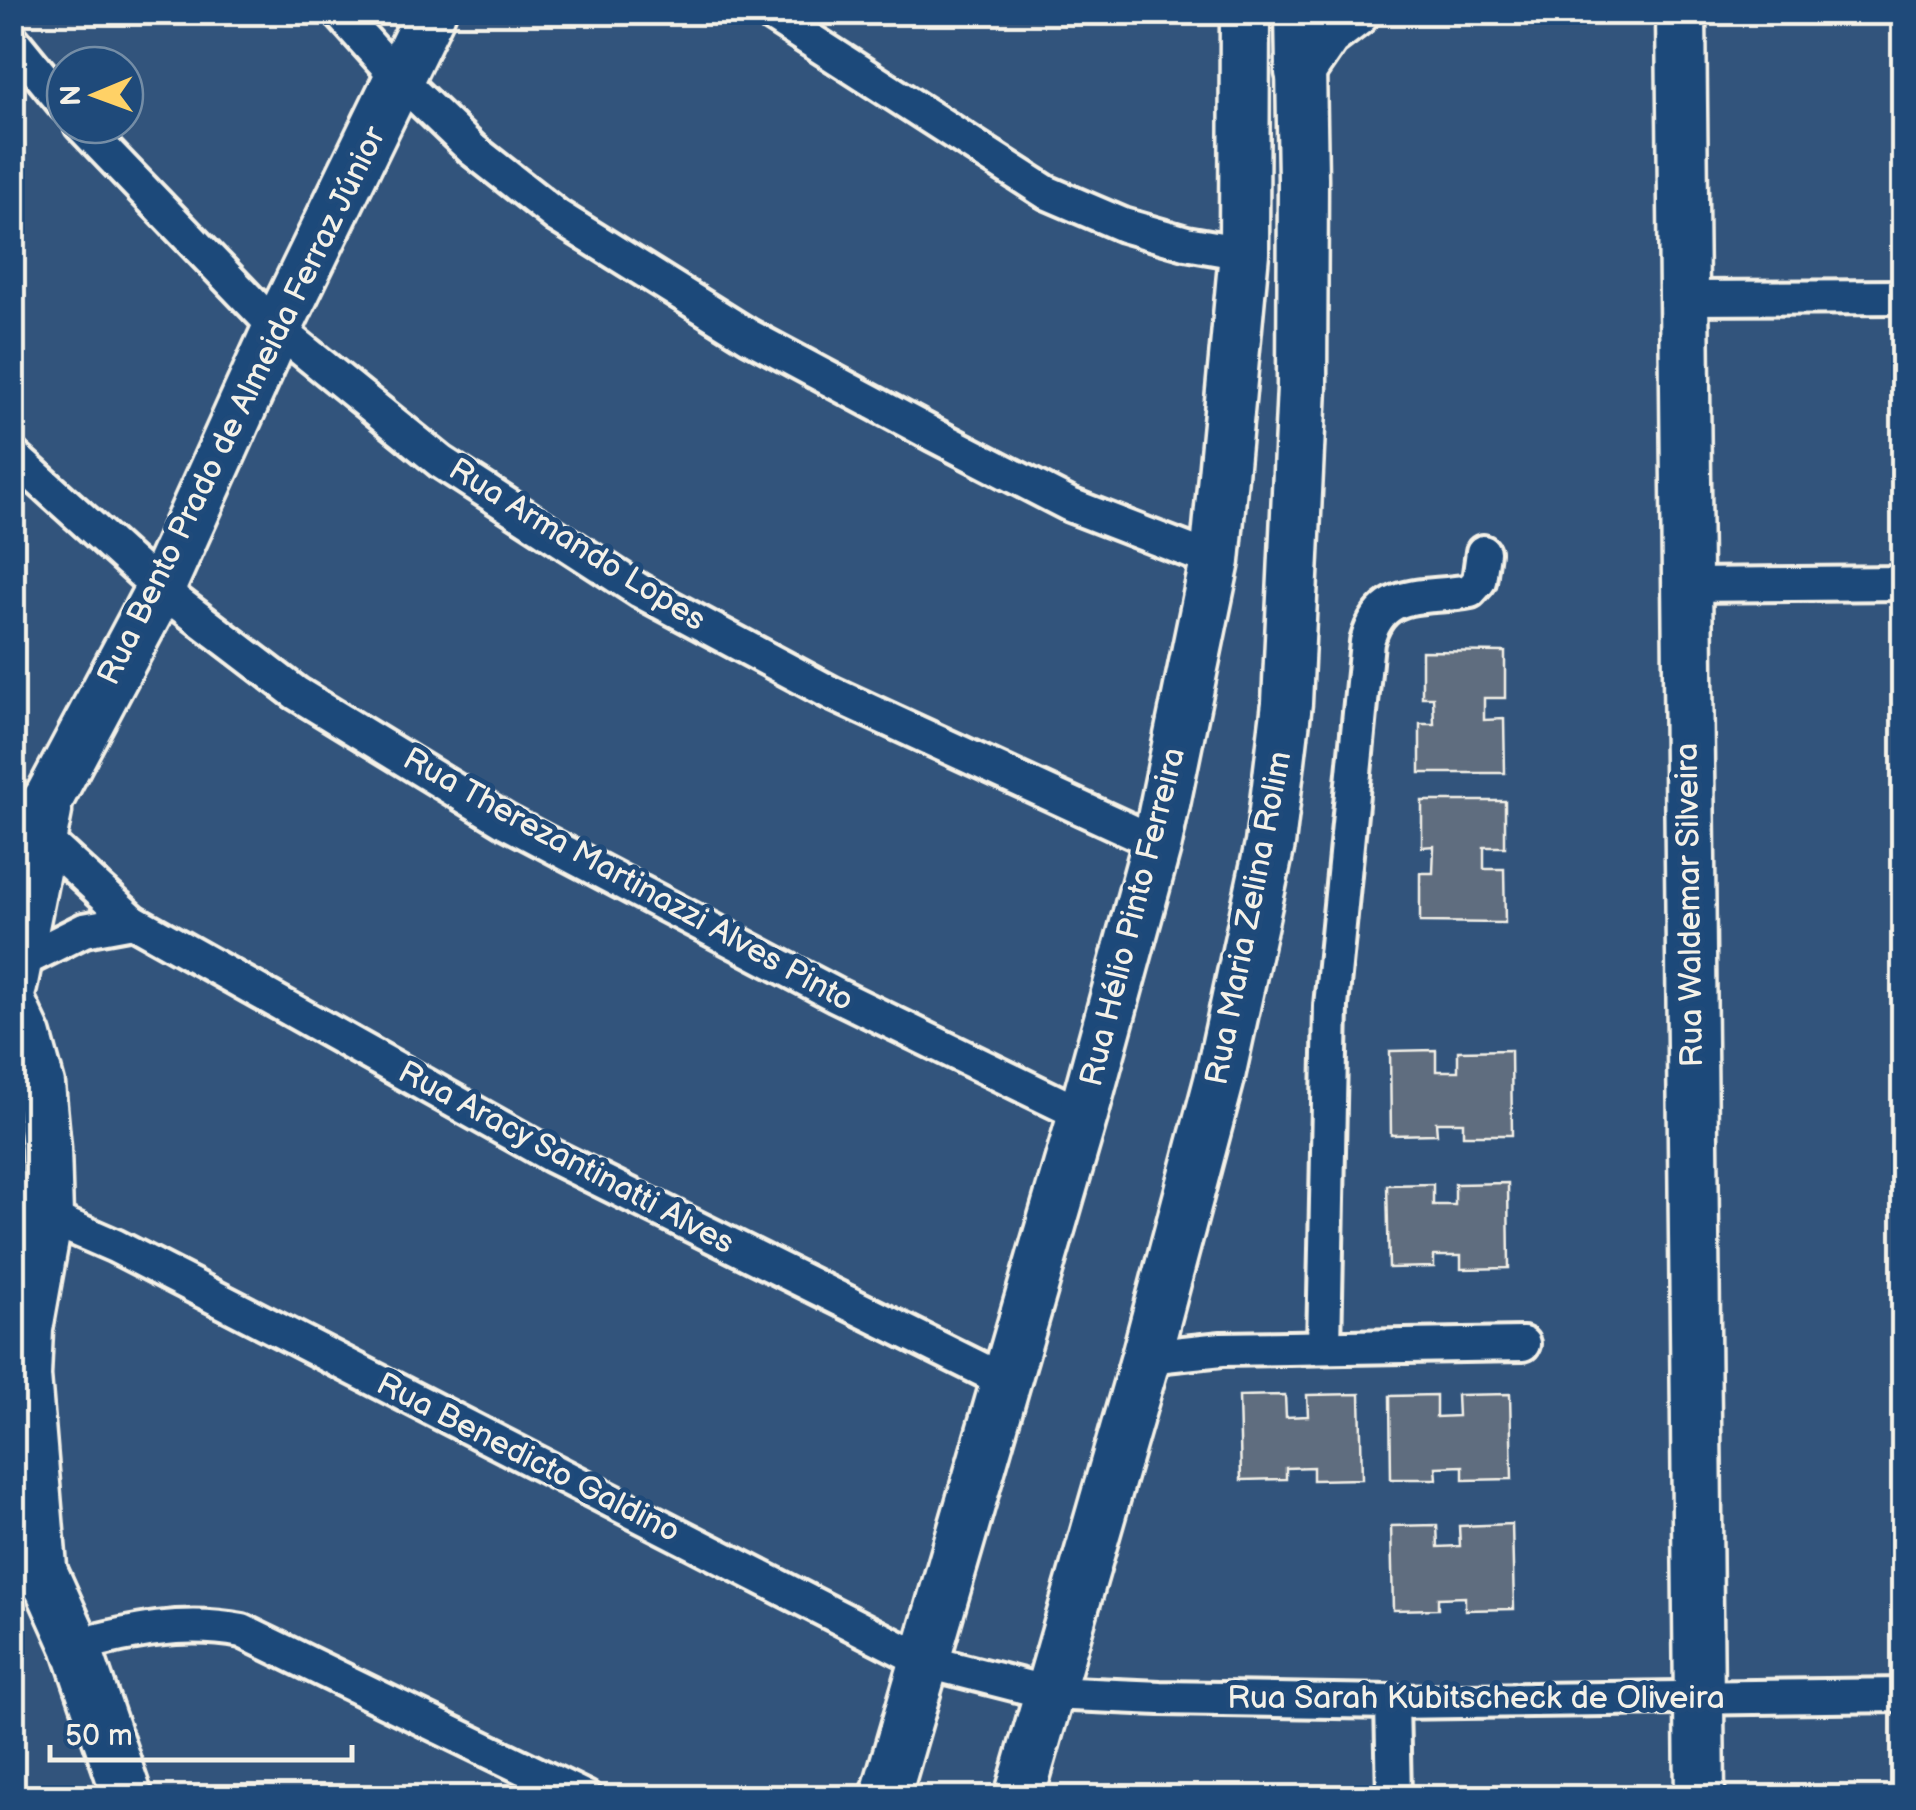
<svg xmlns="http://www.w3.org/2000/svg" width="1916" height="1810" font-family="'Balsamiq Sans',sans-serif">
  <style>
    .building { fill: #5f6d7f; stroke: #f4f1e8; stroke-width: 2.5 }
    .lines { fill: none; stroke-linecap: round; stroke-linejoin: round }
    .street-casing { stroke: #f4f1e8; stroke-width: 40 }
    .secondary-casing { stroke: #f4f1e8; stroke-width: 55 }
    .street { stroke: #1f4a7a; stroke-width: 32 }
    .secondary { stroke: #1f4a7a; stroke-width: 48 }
    .labels { text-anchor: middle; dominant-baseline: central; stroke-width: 10; stroke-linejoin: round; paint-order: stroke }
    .street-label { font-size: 32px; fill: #f4f1e8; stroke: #1f4a7a }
  </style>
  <rect width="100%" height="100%" fill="#32547c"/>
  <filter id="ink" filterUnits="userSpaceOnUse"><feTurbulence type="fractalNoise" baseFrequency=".01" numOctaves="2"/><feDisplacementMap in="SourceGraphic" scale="20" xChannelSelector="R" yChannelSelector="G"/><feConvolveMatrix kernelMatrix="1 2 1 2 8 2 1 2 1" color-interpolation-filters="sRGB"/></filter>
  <g filter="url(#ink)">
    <!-- building -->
    <g class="building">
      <path d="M1422,651L1505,652V698H1484V720L1504,719L1505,773H1420V724H1434L1433,697H1422Z"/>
      <path d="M1422,801H1505V847H1484V869H1504L1505,923L1420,922V873H1433L1434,846L1422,847Z"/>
      <path d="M1436,1050V1071H1458V1051L1511,1050L1512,1135H1463V1122H1436L1437,1134L1391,1135L1390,1051Z"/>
      <path d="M1508,1183L1509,1268L1461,1269V1256H1434V1267L1389,1268L1387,1185L1433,1184V1205H1455V1184Z"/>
      <path d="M1360,1394L1362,1479L1313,1480V1467L1286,1468V1479L1241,1480L1239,1396L1285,1395L1286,1417L1308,1416L1307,1395Z"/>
      <path d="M1510,1394L1512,1479L1463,1480V1466L1436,1467L1437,1479H1391L1390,1396L1436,1395V1417L1458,1416L1457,1395Z"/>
      <path d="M1512,1524L1514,1609L1465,1610V1597L1438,1598V1609L1393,1610L1391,1526L1437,1525L1438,1547L1460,1546L1459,1526Z"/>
    </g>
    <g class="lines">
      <!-- street casing -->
      <g class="street-casing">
        <g id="street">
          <path d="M339,12L399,79L473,150L557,216L749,336L934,435L1070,505L1215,561"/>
          <path d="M767,12L1046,192L1123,225L1186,243L1244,253"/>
          <path d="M12,40L65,105"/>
          <path d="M81,125L277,329L441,462L640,591L831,693L1157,843"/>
          <path d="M1686,298L1904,297"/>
          <path d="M12,455L160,589L296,693L507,822L836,995L1083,1115"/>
          <path d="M1687,585L1904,583"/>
          <path d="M29,825L133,921L552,1156L1007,1382"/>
          <path d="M16,964L84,930L133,921"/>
          <path d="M12,1208L48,1217L115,1246L924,1661L1049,1693L1160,1698L1392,1702L1904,1695"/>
          <path d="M1324,1346L1331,1006L1367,642C1382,586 1422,600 1470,591L1479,581L1483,552"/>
          <path d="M1146,1357L1222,1349L1523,1344"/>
          <path d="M76,1646C131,1631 184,1620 242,1631L586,1798"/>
          <path d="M1392,1702L1394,1798"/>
        </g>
      </g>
      <!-- secondary casing -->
      <g class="secondary-casing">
        <g id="secondary">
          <path d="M1681,12L1700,1798"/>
          <path d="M1300,72L1326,34L1355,12"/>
          <path d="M12,850L49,798L160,589L277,329L431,12"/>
          <path d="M12,987L47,811"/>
          <path d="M12,1005L27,1037L40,1085L46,1148L48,1217L28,1329L26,1376L43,1579"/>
          <path d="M32,1548L76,1646L128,1798"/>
          <path d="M885,1798L1083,1115L1157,843L1215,561L1244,253L1245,12"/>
          <path d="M1019,1798L1146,1357L1219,1081L1270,844L1287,703L1302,387L1303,179L1300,12"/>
        </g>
      </g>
      <!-- street -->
      <use href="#street" class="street"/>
      <!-- secondary -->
      <use href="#secondary" class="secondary"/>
    </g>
  </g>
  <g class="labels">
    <!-- street labels -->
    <g class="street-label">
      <text transform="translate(242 406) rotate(-64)">Rua Bento Prado de Almeida Ferraz Júnior</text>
      <text transform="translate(577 545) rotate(32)">Rua Armando Lopes</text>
      <text transform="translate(628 880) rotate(29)">Rua Thereza Martinazzi Alves Pinto</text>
      <text transform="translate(1690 905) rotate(-91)">Rua Waldemar Silveira</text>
      <text transform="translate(1133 917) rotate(-76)">Rua Hélio Pinto Ferreira</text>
      <text transform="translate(1249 918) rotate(-79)">Rua Maria Zelina Rolim</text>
      <text transform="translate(566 1158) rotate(28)">Rua Aracy Santinatti Alves</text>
      <text transform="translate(528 1458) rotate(27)">Rua Benedicto Galdino</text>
      <text x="1476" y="1698">Rua Sarah Kubitscheck de Oliveira</text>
    </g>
  </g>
  <!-- margin -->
  <rect width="1916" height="1810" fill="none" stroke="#1f4a7a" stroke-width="50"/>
  <rect x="25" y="25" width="1866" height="1760" fill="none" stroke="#f4f1e8" stroke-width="4" filter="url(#ink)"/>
  <!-- north arrow -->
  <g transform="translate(95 95) rotate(269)"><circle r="48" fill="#1f4a7a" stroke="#748da6" stroke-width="2.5"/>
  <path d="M0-8L18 38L0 25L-18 38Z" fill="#ffd166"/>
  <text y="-15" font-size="28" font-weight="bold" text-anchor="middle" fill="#f4f1e8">N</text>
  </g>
  <!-- scale -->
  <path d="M50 1745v15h302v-15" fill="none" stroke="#f4f1e8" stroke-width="5"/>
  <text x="65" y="1745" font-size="30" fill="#f4f1e8" stroke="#1f4a7a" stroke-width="8" paint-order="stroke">50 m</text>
</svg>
